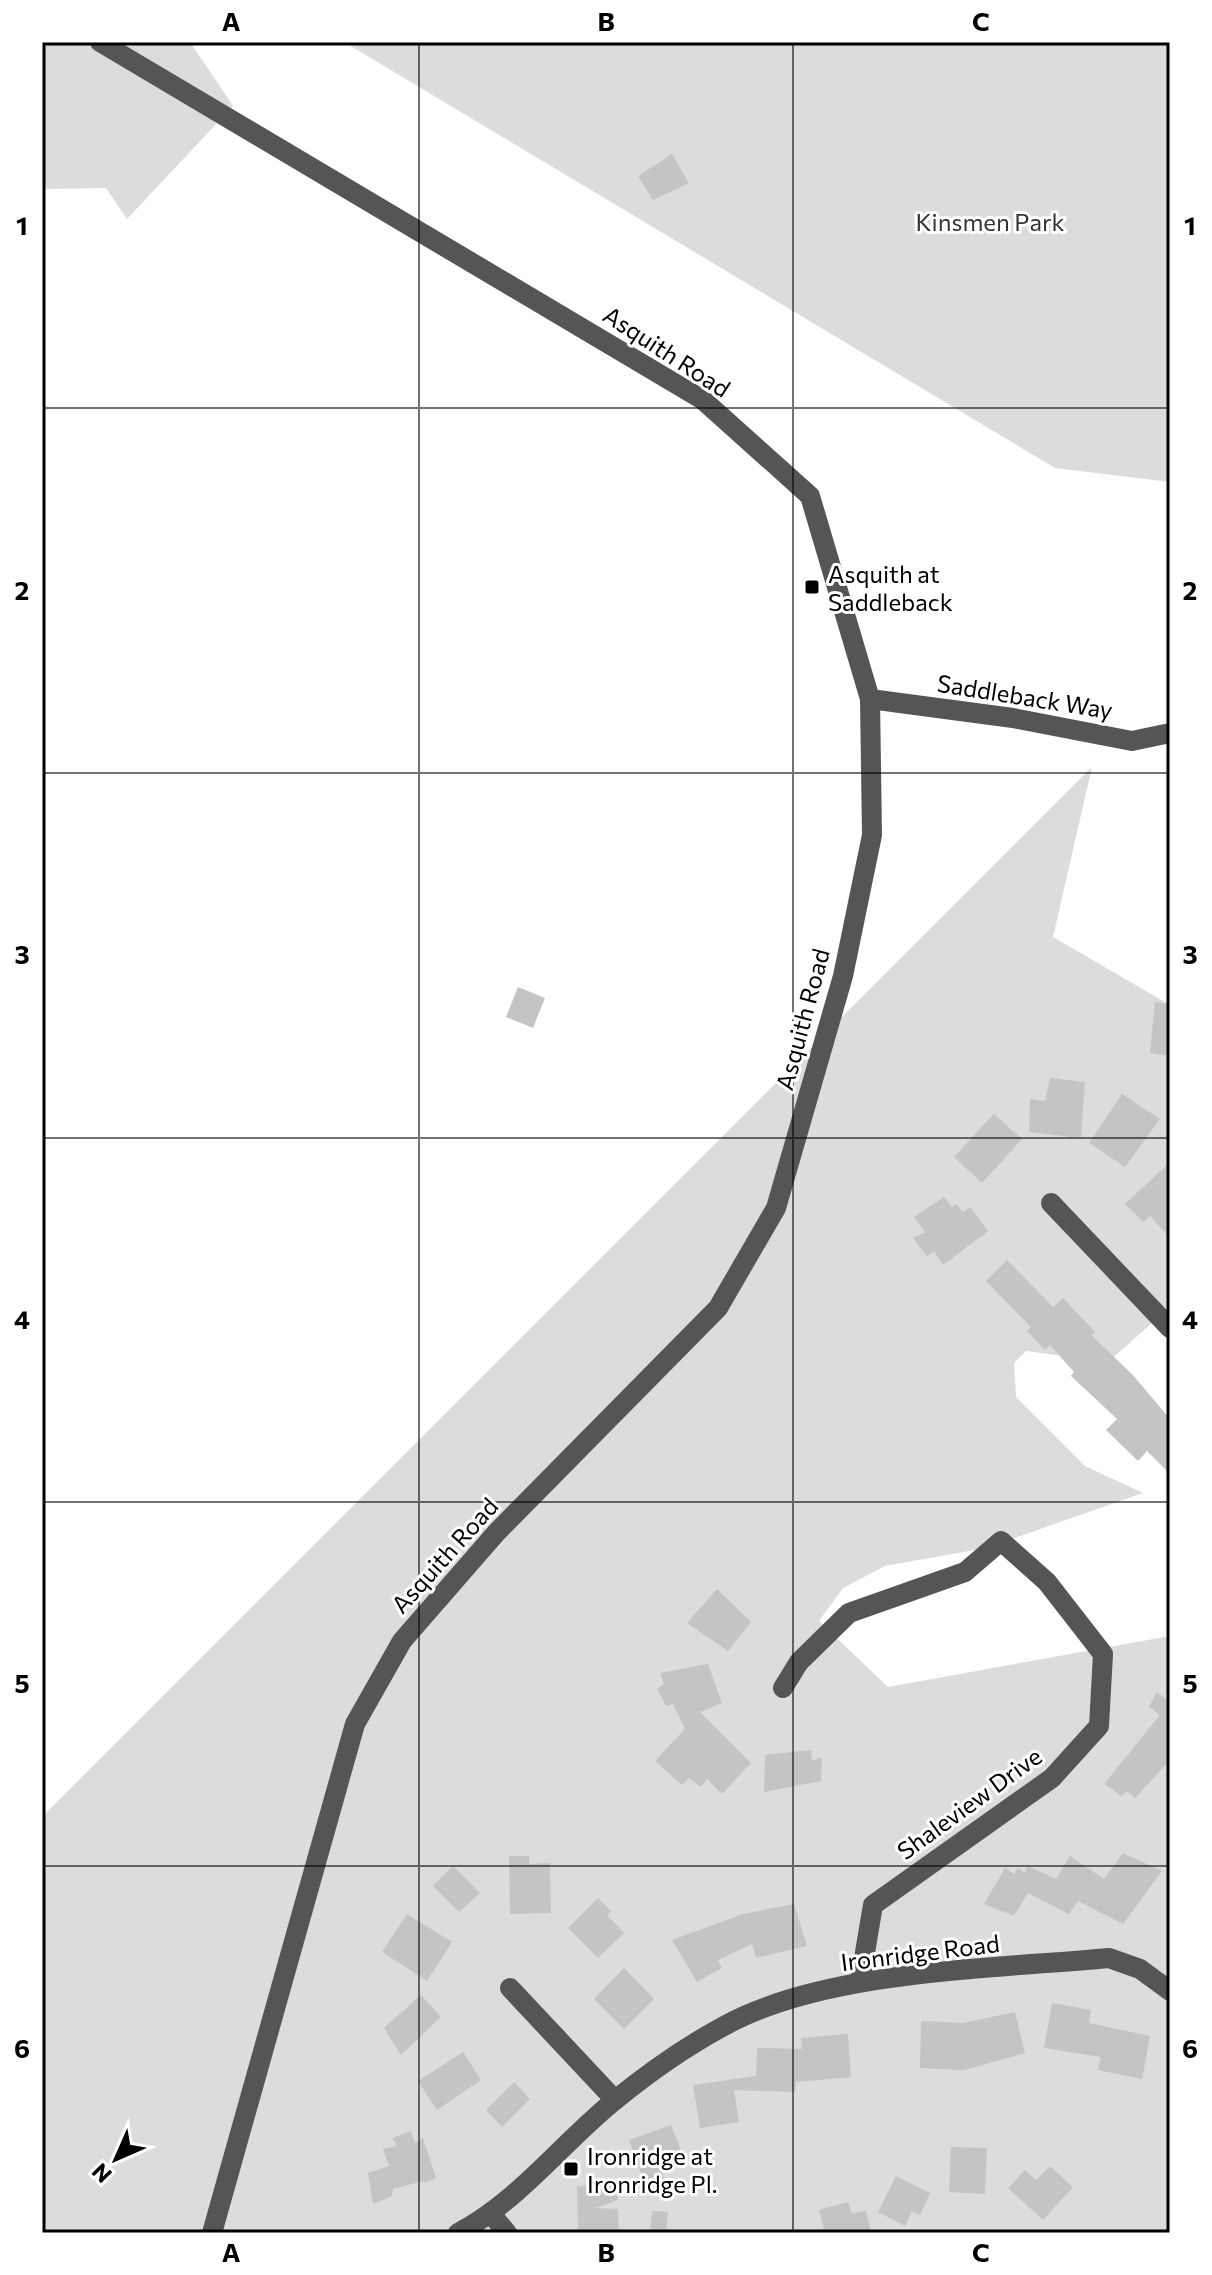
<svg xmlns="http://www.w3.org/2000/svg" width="1212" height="2275" font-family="Commissioner,sans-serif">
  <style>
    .green { fill: #dcdcdc }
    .building { fill: #c4c4c4 }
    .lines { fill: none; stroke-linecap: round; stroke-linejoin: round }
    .minor { stroke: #555; stroke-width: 20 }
    .grid { fill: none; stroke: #000; stroke-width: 2; stroke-opacity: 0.55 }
    .poi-dot { fill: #000; stroke: #fff; stroke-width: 3 }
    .labels { text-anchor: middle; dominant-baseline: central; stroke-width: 6; stroke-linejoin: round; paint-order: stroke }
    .park-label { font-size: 24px; fill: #333; stroke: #fff }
    .street-label { font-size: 24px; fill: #000; stroke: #fff }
    .poi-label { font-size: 24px; fill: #000; stroke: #fff; text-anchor: start }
    .neatline { fill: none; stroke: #000; stroke-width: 3 }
    .grid-label { font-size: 26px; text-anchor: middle; font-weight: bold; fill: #000 }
  </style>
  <rect width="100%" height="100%" fill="#fff"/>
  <!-- green -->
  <g class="green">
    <path d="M42,42H190L233,106L127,219L106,188L42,189Z"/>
    <path d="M344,42H1170V482L1055,468Z"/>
    <path d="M1092,767L1053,937L1170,1005V1307L1108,1362L1026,1351L1014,1363L1016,1397L1085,1466L1143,1493L986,1548L885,1566L843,1588L819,1621L888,1687L1170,1636V2233H42V1817Z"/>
  </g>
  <!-- building -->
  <g class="building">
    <path d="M672,154L689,183L653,200L638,176Z"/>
    <path d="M518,987L545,998L533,1028L506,1017Z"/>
    <path d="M1155,1002L1170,1004V1056L1150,1053Z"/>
    <path d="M1050,1078L1085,1082L1081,1138L1029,1132L1030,1099L1045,1101Z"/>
    <path d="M1122,1094L1160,1119L1125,1167L1089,1143Z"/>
    <path d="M994,1114L1022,1139L982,1183L954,1157Z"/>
    <path d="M1170,1162V1238L1150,1216L1143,1222L1125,1204Z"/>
    <path d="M944,1197L952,1207L956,1204L963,1212L970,1207L988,1231L943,1265L934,1251L927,1256L913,1238L925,1232L914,1217Z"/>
    <path d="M1007,1260L1053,1307L1063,1298L1095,1332L1091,1335L1132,1374L1170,1419V1474L1147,1451L1138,1461L1106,1430L1117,1419L1071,1376L1074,1372L1050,1345L1045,1350L1027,1331L1031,1327L986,1281Z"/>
    <path d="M717,1589L751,1622L728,1651L687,1623Z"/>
    <path d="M708,1664L722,1703L700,1712L751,1763L722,1794L707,1779L701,1787L689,1778L682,1785L655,1761L685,1729L673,1704L666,1706L657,1689L664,1684L660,1673Z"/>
    <path d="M1157,1692L1170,1702V1760L1135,1798L1127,1791L1122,1796L1104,1784L1160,1715L1149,1707Z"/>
    <path d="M811,1750L812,1760L822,1758L821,1781L764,1792L765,1755Z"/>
    <path d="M1123,1853L1162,1871L1123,1924L1078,1901L1069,1914L1028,1893L1014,1916L984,1904L1005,1868L1014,1874L1018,1868L1025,1873L1028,1866L1056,1879L1070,1856L1104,1879Z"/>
    <path d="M509,1856H529V1864L550,1863L551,1913L510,1914Z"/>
    <path d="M453,1866L480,1893L459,1912L433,1886Z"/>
    <path d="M598,1898L611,1911L607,1915L624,1933L598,1958L568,1928Z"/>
    <path d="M794,1904L807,1946L756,1958L752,1944L718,1960L722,1968L697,1982L672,1940L743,1914Z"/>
    <path d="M407,1914L452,1942L427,1981L382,1952Z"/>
    <path d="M624,1968L654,1999L624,2029L594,1999Z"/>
    <path d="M421,1995L441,2017L401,2055L384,2028Z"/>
    <path d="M1052,2003L1091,2010L1089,2023L1150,2036L1142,2079L1098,2070L1101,2057L1044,2048Z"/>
    <path d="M1015,2012L1025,2053L964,2070L920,2068L921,2021L963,2023Z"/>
    <path d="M848,2034L851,2077L796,2082L795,2092L734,2090L739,2122L700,2128L693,2085L756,2076L757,2048L802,2049L801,2038Z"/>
    <path d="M463,2052L481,2080L437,2110L418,2081Z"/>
    <path d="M514,2082L530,2099L502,2127L486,2110Z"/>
    <path d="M671,2125L685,2161L661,2170L666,2183L647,2190L629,2140Z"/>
    <path d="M411,2131L415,2143L423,2138L436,2178L425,2183L423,2181L393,2189L392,2196L373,2204L368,2173L389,2166L383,2149L397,2146L392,2138Z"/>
    <path d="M951,2147L987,2148L985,2194L949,2192Z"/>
    <path d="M1050,2166L1073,2187L1043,2220L1008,2188L1025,2170L1036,2180Z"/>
    <path d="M896,2176L930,2193L920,2215L912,2211L905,2226L878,2212Z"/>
    <path d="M617,2184L618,2200L596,2208L618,2209L619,2233H578L577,2186Z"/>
    <path d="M848,2202L852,2214L866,2210L871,2233H825L819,2210Z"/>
    <path d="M652,2211L668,2212L666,2233H650Z"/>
  </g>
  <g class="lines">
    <!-- minor -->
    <g class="minor">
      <path d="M100,42L703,400L810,496L870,699L872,835L843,976L776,1208L718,1308L496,1533L402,1641L355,1724L212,2233"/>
      <path d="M870,699L1013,718L1132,741L1170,733"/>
      <path d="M1051,1203L1170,1328"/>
      <path d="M783,1688L799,1662L849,1613L965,1572L1001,1541L1047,1582L1103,1654L1099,1726L1052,1778L873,1905L860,1982"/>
      <path d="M510,1988L615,2100"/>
      <path d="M492,2215L507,2233"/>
      <path d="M458,2233C520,2200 561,2144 614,2101C647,2074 687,2046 724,2026C825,1970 994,1969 1109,1958L1140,1969L1170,1991"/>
    </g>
  </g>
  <!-- grid -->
  <path class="grid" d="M419,42V2233M793,42V2233M42,408H1170M42,773H1170M42,1138H1170M42,1502H1170M42,1866H1170"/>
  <!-- markers -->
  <g class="poi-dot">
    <rect x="804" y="579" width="16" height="16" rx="4"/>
    <rect x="563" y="2161" width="16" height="16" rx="4"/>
  </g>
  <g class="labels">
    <!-- park labels -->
    <g class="park-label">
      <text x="990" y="221">Kinsmen Park</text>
    </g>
    <!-- street labels -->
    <g class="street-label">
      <text transform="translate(667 351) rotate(33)">Asquith Road</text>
      <text transform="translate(1025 696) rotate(9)">Saddleback Way</text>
      <text transform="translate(802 1019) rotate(-75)">Asquith Road</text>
      <text transform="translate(444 1555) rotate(-48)">Asquith Road</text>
      <text transform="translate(969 1803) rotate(-36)">Shaleview Drive</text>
      <text transform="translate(920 1952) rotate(-7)">Ironridge Road</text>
    </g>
    <!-- poi labels -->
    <g class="poi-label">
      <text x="828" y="573">Asquith at<tspan x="828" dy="28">Saddleback</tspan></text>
      <text x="587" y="2155">Ironridge at<tspan x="587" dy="28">Ironridge Pl.</tspan></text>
    </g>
  </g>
  <!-- border -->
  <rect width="1212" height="2275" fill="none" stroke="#ffffff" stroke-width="88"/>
  <!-- north arrow -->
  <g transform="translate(116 2159) rotate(225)" stroke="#ffffff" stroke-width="6" paint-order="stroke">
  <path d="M0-6L14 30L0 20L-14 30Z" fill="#000000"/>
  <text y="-12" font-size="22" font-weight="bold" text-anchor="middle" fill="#000000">N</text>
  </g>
  <rect x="44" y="44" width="1124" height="2187" class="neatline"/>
  <g class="grid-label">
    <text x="231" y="31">A</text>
    <text x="606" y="31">B</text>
    <text x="981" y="31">C</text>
    <text x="22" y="235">1</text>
    <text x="1190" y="235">1</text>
    <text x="22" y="600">2</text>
    <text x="1190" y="600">2</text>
    <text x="22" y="964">3</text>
    <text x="1190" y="964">3</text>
    <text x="22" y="1329">4</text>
    <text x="1190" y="1329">4</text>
    <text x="22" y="1693">5</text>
    <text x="1190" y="1693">5</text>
    <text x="22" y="2058">6</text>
    <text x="1190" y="2058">6</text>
    <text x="231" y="2262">A</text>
    <text x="606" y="2262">B</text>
    <text x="981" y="2262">C</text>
  </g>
</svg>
